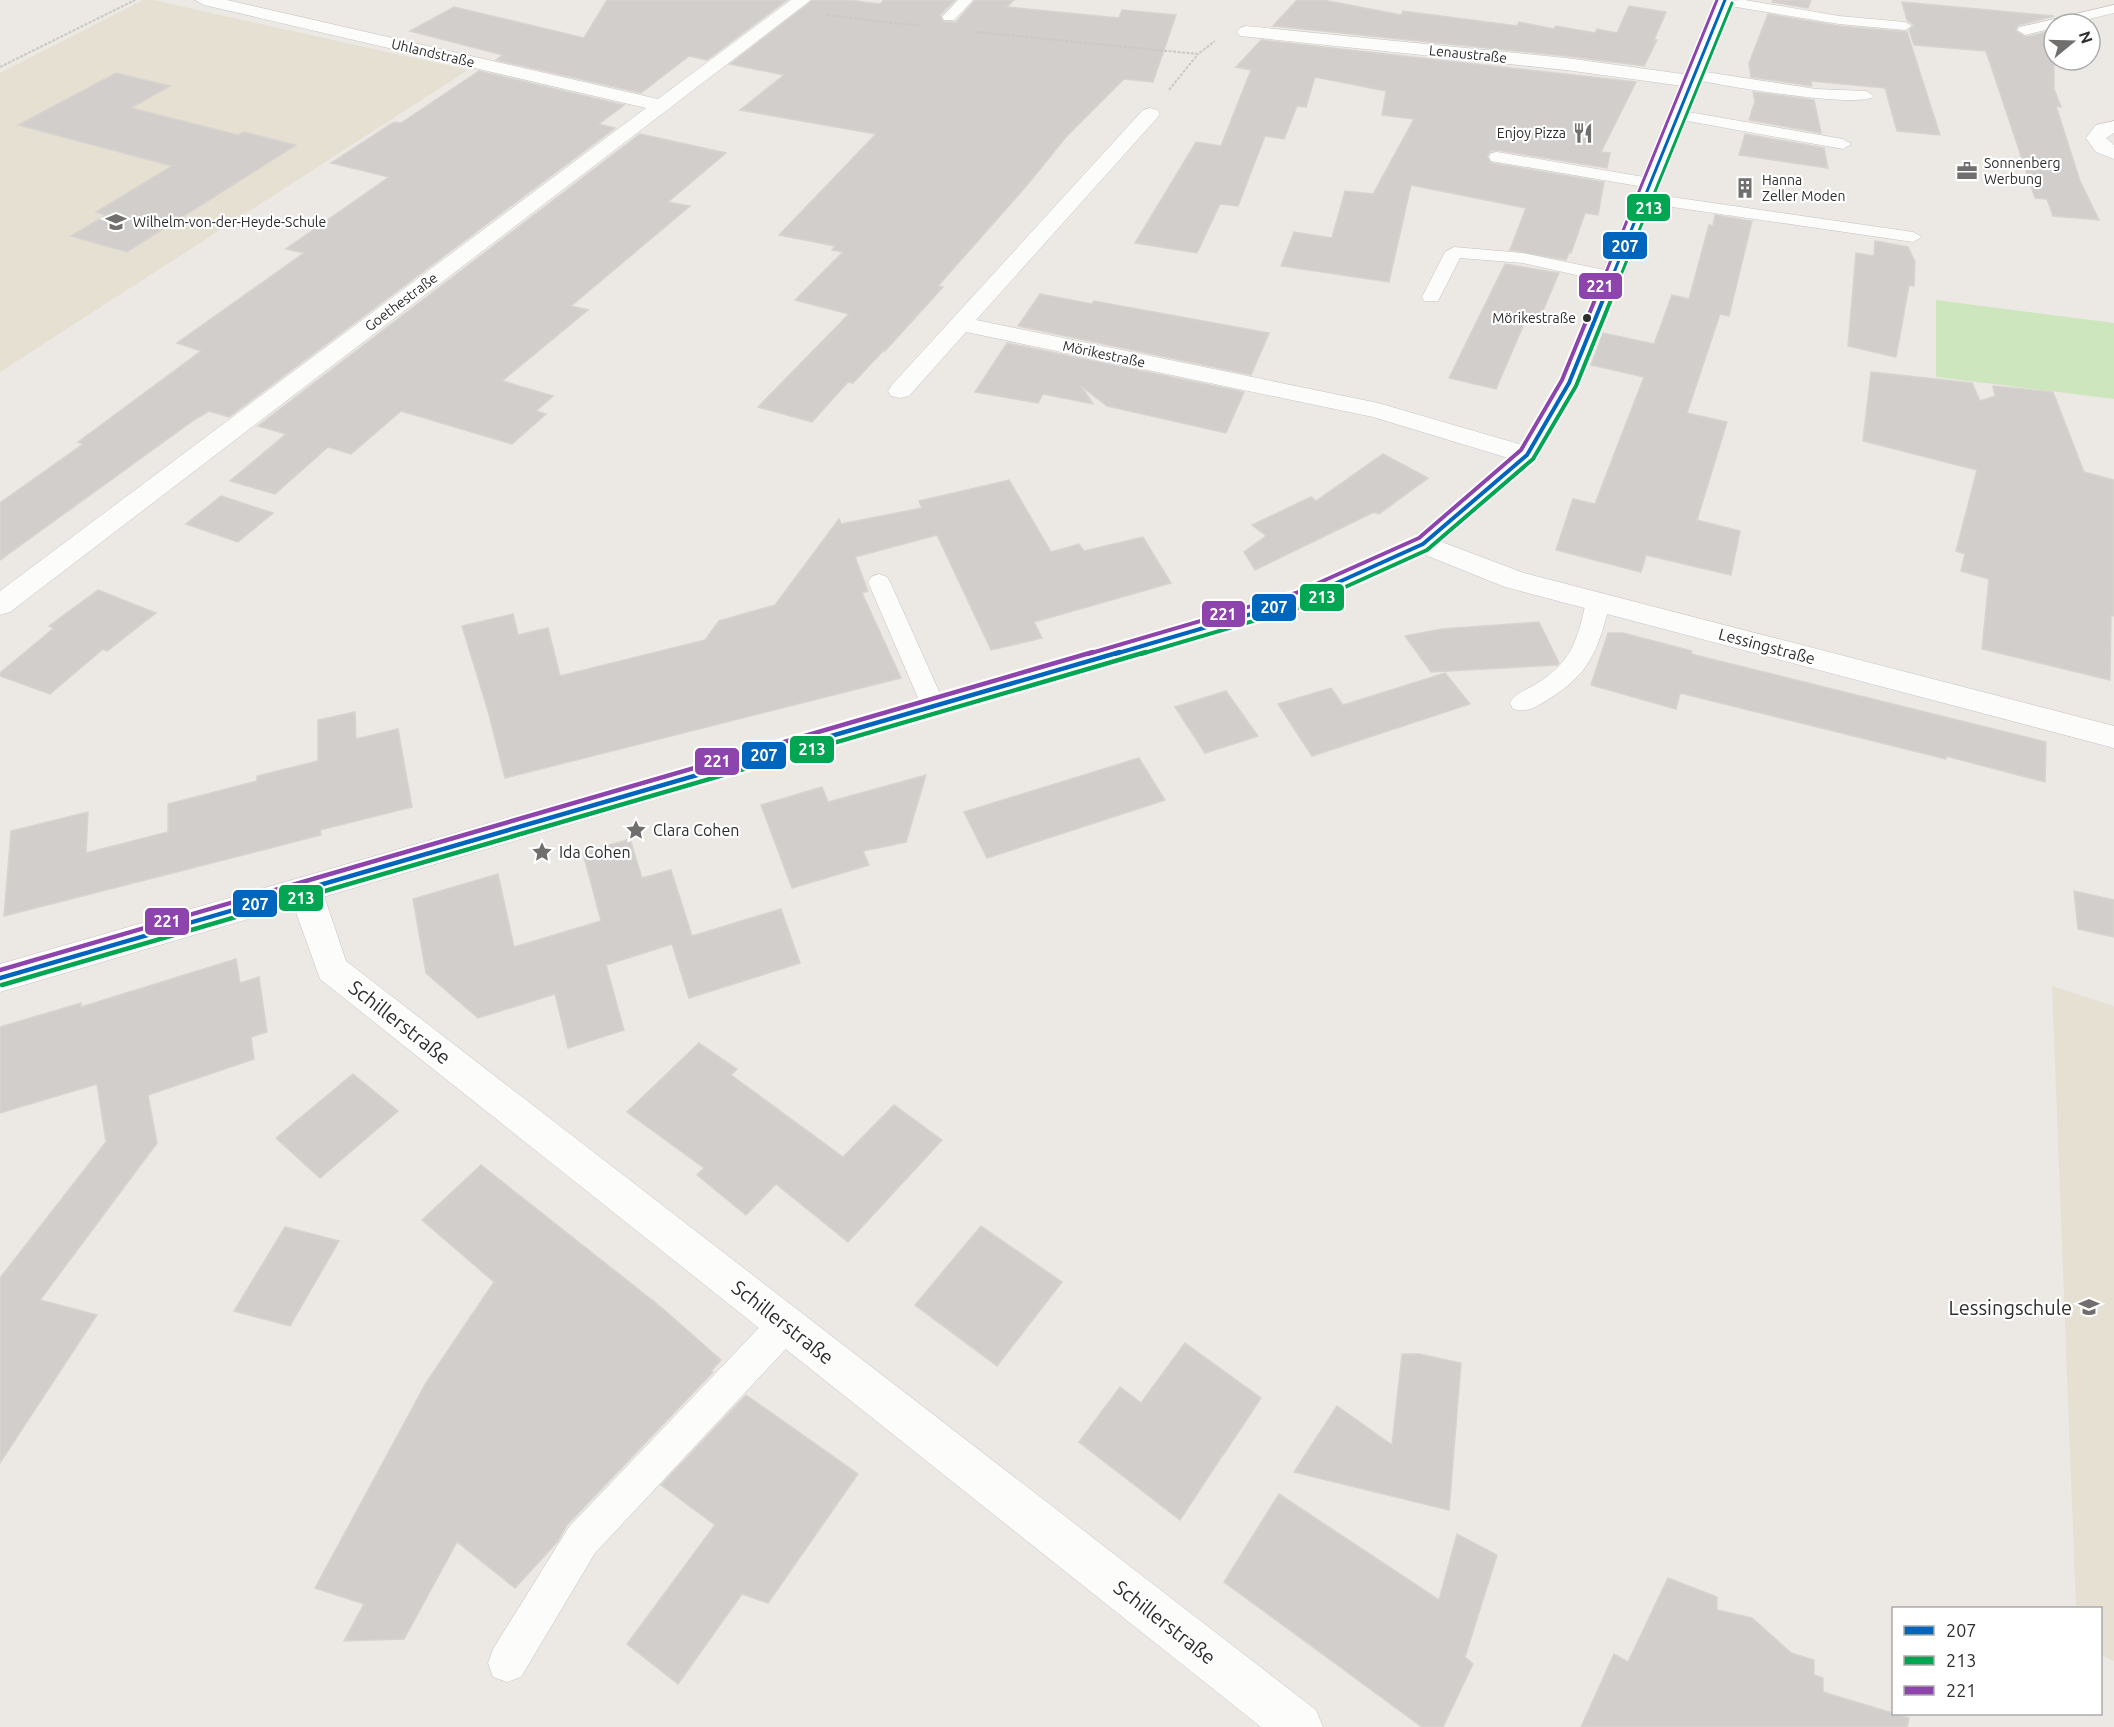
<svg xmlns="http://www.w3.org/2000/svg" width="2114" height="1727" font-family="Ubuntu,sans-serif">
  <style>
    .education { fill: #e6e0d3 }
    .green { fill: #cee6be }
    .building { fill: #d1cecb; stroke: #d7d4d0; stroke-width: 1.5 }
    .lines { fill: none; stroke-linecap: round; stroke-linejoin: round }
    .service-casing { stroke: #c5c4c5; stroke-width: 1 }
    .minor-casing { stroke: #c5c4c5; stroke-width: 1 }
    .secondary-casing { stroke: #c5c4c5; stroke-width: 1 }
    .path { stroke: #c9c9c8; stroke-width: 2; stroke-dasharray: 3 1.5; stroke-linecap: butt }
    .service { fill: #fcfcfb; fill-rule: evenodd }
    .minor { fill: #fcfcfb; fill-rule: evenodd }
    .secondary { fill: #fcfcfb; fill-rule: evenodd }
    .bus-1-far2-casing { stroke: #fff; stroke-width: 6 }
    .bus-1-far1-casing { stroke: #fff; stroke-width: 8 }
    .bus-1-casing { stroke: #fff; stroke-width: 9 }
    .bus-2-far2-casing { stroke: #fff; stroke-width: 6 }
    .bus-2-far1-casing { stroke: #fff; stroke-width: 8 }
    .bus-2-casing { stroke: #fff; stroke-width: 9 }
    .bus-3-far2-casing { stroke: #fff; stroke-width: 6 }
    .bus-3-far1-casing { stroke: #fff; stroke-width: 8 }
    .bus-3-casing { stroke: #fff; stroke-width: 9 }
    .bus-1-far2 { stroke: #0065bd; stroke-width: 3 }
    .bus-1-far1 { stroke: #0065bd; stroke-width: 4 }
    .bus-1 { stroke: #0065bd; stroke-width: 4.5 }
    .bus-2-far2 { stroke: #00a651; stroke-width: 3 }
    .bus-2-far1 { stroke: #00a651; stroke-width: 4 }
    .bus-2 { stroke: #00a651; stroke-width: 4.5 }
    .bus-3-far2 { stroke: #8e44ad; stroke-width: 3 }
    .bus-3-far1 { stroke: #8e44ad; stroke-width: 4 }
    .bus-3 { stroke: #8e44ad; stroke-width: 4.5 }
    .bus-dot { fill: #2e2e2e; stroke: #fff; stroke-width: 2 }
    .labels { text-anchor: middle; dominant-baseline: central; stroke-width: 4.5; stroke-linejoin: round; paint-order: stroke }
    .far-street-label { font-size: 14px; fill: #2e2e2e; stroke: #fff }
    .far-poi-label { font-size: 14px; fill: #2e2e2e; stroke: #fff; text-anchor: start }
    .bus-label { font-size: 14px; fill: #2e2e2e; stroke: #fff; text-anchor: end }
    .street-label { font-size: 16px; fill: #2e2e2e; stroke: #fff }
    .poi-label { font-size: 16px; fill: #2e2e2e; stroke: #fff; text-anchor: start }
    .near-street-label { font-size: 20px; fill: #2e2e2e; stroke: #fff }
    .near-poi-label { font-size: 20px; fill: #2e2e2e; stroke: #fff; text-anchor: end }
    .line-badge { stroke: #fff; stroke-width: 2 }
    .badge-label { font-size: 16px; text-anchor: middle; font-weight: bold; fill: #fff }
  </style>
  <rect width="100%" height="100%" fill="#ece8e4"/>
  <!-- education -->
  <g class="education">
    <path d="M143,0H153L468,70L0,372V73Z"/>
    <path d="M2052,986L2114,1006V1661L2101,1655L2100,1608H2076Z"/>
  </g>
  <!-- green -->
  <path class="green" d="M1936,300L2114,323V399L1936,377Z"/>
  <!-- building -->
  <g class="building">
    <path d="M607,0H787L707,60L689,56L641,93L496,60L503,55L410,31L454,7L584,38Z"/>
    <path d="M813,0H848L880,4L884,0H955L940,15L944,22H956L975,0H1014L1007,7L1119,18L1122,10L1176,15L1153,82L1124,79L1066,137L1028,184L938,286L943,287L885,351H883L853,383L848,382L812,422L758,407L849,314L795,300L843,252L832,250L835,246L779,235L876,134L740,110L784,75L730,64Z"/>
    <path d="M1297,0H1323L1401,15L1403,11L1517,26L1519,22L1554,29L1556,26L1595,33L1597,29L1617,33L1629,6L1666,12L1654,40H1657L1644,66L1566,56L1273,26Z"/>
    <path d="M1773,0H1811L1808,8L1772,2Z"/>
    <path d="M1902,2L2054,16L2019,25L2015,30L2026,37L2054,30V89L2061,107L2056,106L2080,181L2099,220L2053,216L2047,199L2035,198L1986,51L1914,45L1909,30L1914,25L1907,20Z"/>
    <path d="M1768,14L1839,26L1907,32L1940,135L1897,131L1885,88L1811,81L1812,86L1751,77L1749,63Z"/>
    <path d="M1261,40L1636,82L1601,152L1610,153L1607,168L1497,150L1491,151L1487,156L1491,163L1604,182L1598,215L1585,213L1571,253H1569L1566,260L1510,250L1526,208L1411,185L1389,282L1281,266L1294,232L1332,238L1345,191L1373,194L1414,119L1382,115L1386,91L1315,77L1306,107L1297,106L1284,139L1265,136L1238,206L1220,204L1197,253L1135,243L1196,142L1221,146L1251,70L1236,67Z"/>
    <path d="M479,71L624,105L599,124L615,128L229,417L209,411L194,420L0,560V503L83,444L78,442L201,351L177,343L304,253L286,249L389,177L331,163L394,122L401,123Z"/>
    <path d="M116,73L170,86L131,108L238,135L244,132L296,145L127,252L71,236L106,215L96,212L172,166L18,125Z"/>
    <path d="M1753,92L1814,100L1821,133L1749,120L1755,101Z"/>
    <path d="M640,134L726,153L668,202L690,206L571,306L588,310L502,381L553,396L536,411L546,414L512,444L401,411L351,454L328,447L275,494L230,481L286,434L258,426Z"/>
    <path d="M1745,134L1824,148L1828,168L1739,155Z"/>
    <path d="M1715,215L1752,221L1729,316L1720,314L1687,413L1727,422L1697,520L1740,531L1731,575L1646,555L1641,572L1556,550L1573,499L1595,504L1644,377L1591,365L1603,333L1654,344L1672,295L1689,299L1709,225L1713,226Z"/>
    <path d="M1875,241L1908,247L1915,262L1914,286L1909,285L1896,357L1848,346L1856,253L1874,256Z"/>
    <path d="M1505,264L1559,273L1539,320L1527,317L1496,389L1449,378Z"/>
    <path d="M1040,294L1092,304L1094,301L1269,333L1251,375L1018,326Z"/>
    <path d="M1007,343L1244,392L1226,433L1107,406L1081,386L1093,404L1043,394L1038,403L975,392Z"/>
    <path d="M1871,372L1972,383L1980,401L1995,396L1993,386L2053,392L2084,472L2114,480V616L2111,615L2110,680L1982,649L1989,579L1961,571L1965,554L1956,551L1977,470L1863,441Z"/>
    <path d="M1383,454L1428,478L1379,514L1374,512L1255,570L1244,552L1266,536L1252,525L1311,497L1316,501Z"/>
    <path d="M1009,480L1051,552L1079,544L1084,551L1143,537L1171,583L1034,622L1042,638L991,650L937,535L855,557L868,591L862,593L901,678L505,778L488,711L462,626L513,614L518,635L548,628L560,676L705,640L719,621L775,605L839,519L841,524L922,508L919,501Z"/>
    <path d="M221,496L273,513L238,542L186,524Z"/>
    <path d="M98,590L156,613L107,651L103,649L50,694L0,676V673L54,628L49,626Z"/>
    <path d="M1539,622L1559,663L1557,665L1431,672L1405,636L1442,629Z"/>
    <path d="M1608,633H1623L1692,651L1691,654L2046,742L2045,782L1946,756V759L1680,693L1676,709L1591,685Z"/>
    <path d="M1445,673L1470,704L1312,756L1278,704L1331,688L1343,705Z"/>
    <path d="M1226,691L1258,736L1205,753L1175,707Z"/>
    <path d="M355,712L356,739L398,729L412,807L320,830L321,835L4,916L11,831L88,812L86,853L168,832V804L257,781V776L318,761V720Z"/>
    <path d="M1139,758L1165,800L987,858L964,812Z"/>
    <path d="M926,775L906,842L863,851L869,865L792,888L761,805L822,787L828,802Z"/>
    <path d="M630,839L642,878L671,870L692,936L781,909L800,963L689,998L672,944L606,965L624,1030L568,1048L555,994L478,1018L426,973L413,899L498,874L514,947L601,921L583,853Z"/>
    <path d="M2074,891L2114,900V937L2078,929Z"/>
    <path d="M236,959L240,983L259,977L267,1032L251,1037L254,1059L148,1095L157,1143L40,1300L97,1315L0,1463V1278L106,1142L97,1084L0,1113V1027L81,1003V1007Z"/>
    <path d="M699,1043L737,1069L731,1075L843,1157L894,1105L942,1140L848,1242L776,1184L746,1215L697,1175L704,1168L627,1112Z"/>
    <path d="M353,1074L398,1111L320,1178L276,1138Z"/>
    <path d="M481,1165L662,1308L721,1360L711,1371L713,1372L567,1525L558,1541L515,1588L457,1542L404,1639L344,1641L364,1604L315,1588L426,1383L494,1282L422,1220Z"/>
    <path d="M981,1226L1062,1282L997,1366L915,1305Z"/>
    <path d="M285,1227L339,1241L290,1326L234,1311Z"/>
    <path d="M1185,1343L1261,1398L1223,1455H1220L1222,1456L1180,1520L1079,1442L1120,1387L1141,1403Z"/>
    <path d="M1402,1354H1419L1461,1363L1449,1510L1294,1472L1337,1406L1392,1445Z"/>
    <path d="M746,1395L858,1474L768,1603L742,1594L678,1684L627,1644L715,1525L661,1485Z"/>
    <path d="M1279,1494L1439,1600L1457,1534L1497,1555L1465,1657L1473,1664L1443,1727H1422L1224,1582Z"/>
    <path d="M1668,1578L1717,1597V1610L1752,1618L1791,1653L1814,1660V1675L1823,1678V1692L1909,1718L1907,1727H1581L1614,1654L1628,1662Z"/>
  </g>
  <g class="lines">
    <!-- service casing -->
    <g class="service-casing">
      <g id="service">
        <path d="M958,0H973L954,20H944L942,17Z"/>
        <path d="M1745,0L1839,16L1905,22L1912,26L1905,30L1839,24L1724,5L1717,1Z"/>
        <path d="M2114,5V13L2069,24H2054V28L2025,35L2017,30L2020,27Z"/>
        <path d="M1693,70L1816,89L1866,91L1874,96C1863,110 1711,84 1687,78L1685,75L1687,72Z"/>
        <path d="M1677,110L1843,139L1851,144L1843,149L1671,118L1669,115L1671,112Z"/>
        <path d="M1497,152L1650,178L1659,183L1650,188L1491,161L1489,157L1491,153Z"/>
        <path d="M1644,193L1913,232L1922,237L1913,242L1638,202L1635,198Z"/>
        <path d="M1454,247L1523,253L1619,273L1621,277L1612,283L1523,263L1460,258L1438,301H1424L1422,297L1445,252Z"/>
        <path d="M879,574L887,577L890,582L946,707L943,713L934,716L925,713L922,707L868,582L871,577Z"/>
        <path d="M1598,594L1606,597L1610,602C1599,648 1590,675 1547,700C1536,707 1527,713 1513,709L1510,703C1515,693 1527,690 1536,684C1572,662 1577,641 1586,602L1590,597Z"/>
        <path d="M786,1308L798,1312L803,1324L798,1336L595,1553L521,1677L507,1682L493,1677L488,1663L493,1649L569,1527L774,1312Z"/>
      </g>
    </g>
    <!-- minor casing -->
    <g class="minor-casing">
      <g id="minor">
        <path d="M195,0H227L658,99L791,0H811L10,612L0,615V591L646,108L204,5Z"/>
        <path d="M1246,26L1566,58L1690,75L1700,81L1690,87L1566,70L1240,36L1237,32L1240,28Z"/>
        <path d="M1150,108L1157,110L1160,114L1157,118L976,320L1378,403L1536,449L1540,455L1536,461L1527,463L1518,461L1373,417L966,332L909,396L900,398L891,396L888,391L891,386L1143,110Z"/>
        <path d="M2114,121V133L2106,138L2114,145V159L2096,152L2086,138L2096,125Z"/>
        <path d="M1423,535L1524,573L2114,726V748L1505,587L1413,550L1409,544L1413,538Z"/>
        <path d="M305,877L317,881L322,890L346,961L1316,1710L1323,1727H1261L320,979L288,890L293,881Z"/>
      </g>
    </g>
    <!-- secondary casing -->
    <g class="secondary-casing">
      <path id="secondary" d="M1716,0H1734L1581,383L1536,461L1433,550L1309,607L0,992V964L1289,593L1413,538L1517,450L1557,383Z"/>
    </g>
    <!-- path -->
    <g class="path">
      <path d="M827,15L921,26"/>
      <path d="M976,32L1198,54L1215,41"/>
      <path d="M0,67L135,0"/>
      <path d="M1169,90L1198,54"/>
    </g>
    <!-- service -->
    <use href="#service" class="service"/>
    <!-- minor -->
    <use href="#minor" class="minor"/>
    <!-- secondary -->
    <use href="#secondary" class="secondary"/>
    <!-- bus-1-far2 casing -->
    <g class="bus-1-far2-casing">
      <path id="bus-1-far2" d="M1608,287L1725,0"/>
    </g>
    <!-- bus-1-far1 casing -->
    <g class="bus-1-far1-casing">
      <path id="bus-1-far1" d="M1115,654L1299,600L1423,544L1527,455L1569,383L1609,285"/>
    </g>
    <!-- bus-1 casing -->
    <g class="bus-1-casing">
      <path id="bus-1" d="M0,978L1120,652"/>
    </g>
    <!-- bus-2-far2 casing -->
    <g class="bus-2-far2-casing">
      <path id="bus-2-far2" d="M1616,287L1732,3"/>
    </g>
    <!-- bus-2-far1 casing -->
    <g class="bus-2-far1-casing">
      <path id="bus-2-far1" d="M1141,654L1301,607L1427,550L1533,459L1576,386L1617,285"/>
    </g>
    <!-- bus-2 casing -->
    <g class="bus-2-casing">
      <path id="bus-2" d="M2,985L1146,652"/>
    </g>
    <!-- bus-3-far2 casing -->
    <g class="bus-3-far2-casing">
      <path id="bus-3-far2" d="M1600,287L1717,0"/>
    </g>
    <!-- bus-3-far1 casing -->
    <g class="bus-3-far1-casing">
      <path id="bus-3-far1" d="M1088,654L1296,593L1419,538L1521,450L1562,380L1601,285"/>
    </g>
    <!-- bus-3 casing -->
    <g class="bus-3-casing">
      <path id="bus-3" d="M0,970L1093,652"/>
    </g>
    <!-- bus-1-far2 -->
    <use href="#bus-1-far2" class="bus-1-far2"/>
    <!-- bus-1-far1 -->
    <use href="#bus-1-far1" class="bus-1-far1"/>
    <!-- bus-1 -->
    <use href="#bus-1" class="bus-1"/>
    <!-- bus-2-far2 -->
    <use href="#bus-2-far2" class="bus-2-far2"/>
    <!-- bus-2-far1 -->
    <use href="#bus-2-far1" class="bus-2-far1"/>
    <!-- bus-2 -->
    <use href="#bus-2" class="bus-2"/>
    <!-- bus-3-far2 -->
    <use href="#bus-3-far2" class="bus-3-far2"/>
    <!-- bus-3-far1 -->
    <use href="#bus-3-far1" class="bus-3-far1"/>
    <!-- bus-3 -->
    <use href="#bus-3" class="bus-3"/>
  </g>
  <!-- icons -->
  <defs>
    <g id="restaurant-bare" transform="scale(1.62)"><path d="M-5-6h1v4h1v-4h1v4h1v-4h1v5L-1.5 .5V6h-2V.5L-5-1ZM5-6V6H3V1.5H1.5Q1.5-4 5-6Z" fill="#706f6e" stroke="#fff" stroke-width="2.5" paint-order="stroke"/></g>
    <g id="office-bare" transform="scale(1.62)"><path d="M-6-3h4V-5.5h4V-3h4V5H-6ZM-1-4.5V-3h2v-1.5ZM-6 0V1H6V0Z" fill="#706f6e" stroke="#fff" stroke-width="2.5" paint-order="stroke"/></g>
    <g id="building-bare" transform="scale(1.62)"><path d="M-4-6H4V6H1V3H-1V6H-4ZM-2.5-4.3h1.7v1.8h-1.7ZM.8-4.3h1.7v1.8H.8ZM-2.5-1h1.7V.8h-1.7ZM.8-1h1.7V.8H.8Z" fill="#706f6e" stroke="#fff" stroke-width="2.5" paint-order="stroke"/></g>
    <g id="school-bare" transform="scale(1.62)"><path d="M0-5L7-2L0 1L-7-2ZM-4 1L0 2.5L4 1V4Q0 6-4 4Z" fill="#706f6e" stroke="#fff" stroke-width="2.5" paint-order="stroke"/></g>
    <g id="sight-bare" transform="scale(1.62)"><path d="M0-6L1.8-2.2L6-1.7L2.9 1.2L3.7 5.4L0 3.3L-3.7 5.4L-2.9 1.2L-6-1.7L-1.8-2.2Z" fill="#706f6e" stroke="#fff" stroke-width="2.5" paint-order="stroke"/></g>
  </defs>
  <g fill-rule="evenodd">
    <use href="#restaurant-bare" x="1583" y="133"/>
    <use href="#office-bare" x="1967" y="171"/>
    <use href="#building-bare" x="1745" y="188"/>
    <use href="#school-bare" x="116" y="222"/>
    <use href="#sight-bare" x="636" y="830"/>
    <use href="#sight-bare" x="542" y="852"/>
    <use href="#school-bare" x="2089" y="1307"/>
  </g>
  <!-- markers -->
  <circle class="bus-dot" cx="1587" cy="318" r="5"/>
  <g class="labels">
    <!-- far-street labels -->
    <g class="far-street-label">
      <text transform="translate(433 53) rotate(13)">Uhlandstraße</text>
      <text transform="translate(1468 54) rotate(6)">Lenaustraße</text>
      <text transform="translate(401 302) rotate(-37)">Goethestraße</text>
      <text transform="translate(1104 354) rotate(12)">Mörikestraße</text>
    </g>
    <!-- far-poi labels -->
    <g class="far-poi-label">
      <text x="1566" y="133" text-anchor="end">Enjoy Pizza</text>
      <text x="1984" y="163">Sonnenberg<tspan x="1984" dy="16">Werbung</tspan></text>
      <text x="1762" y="180">Hanna<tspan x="1762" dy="16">Zeller Moden</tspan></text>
      <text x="133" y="222">Wilhelm-von-der-Heyde-Schule</text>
    </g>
    <!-- bus labels -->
    <g class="bus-label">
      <text x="1576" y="318">Mörikestraße</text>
    </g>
    <!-- street labels -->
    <g class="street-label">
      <text transform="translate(1767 646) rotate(15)">Lessingstraße</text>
    </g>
    <!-- poi labels -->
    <g class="poi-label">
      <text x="653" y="830">Clara Cohen</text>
      <text x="559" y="852">Ida Cohen</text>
    </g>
    <!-- near-street labels -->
    <g class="near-street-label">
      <text transform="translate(400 1022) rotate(38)">Schillerstraße</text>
      <text transform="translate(783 1322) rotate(38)">Schillerstraße</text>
      <text transform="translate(1165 1622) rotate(38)">Schillerstraße</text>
    </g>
    <!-- near-poi labels -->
    <g class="near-poi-label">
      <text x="2072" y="1307">Lessingschule</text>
    </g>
  </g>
  <g class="line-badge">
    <rect x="1626" y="193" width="45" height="29" rx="6" fill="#00a651"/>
    <rect x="1602" y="231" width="46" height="29" rx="6" fill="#0065bd"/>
    <rect x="1578" y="272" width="45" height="28" rx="6" fill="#8e44ad"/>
    <rect x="1299" y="583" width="46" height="29" rx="6" fill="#00a651"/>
    <rect x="1251" y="593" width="46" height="29" rx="6" fill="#0065bd"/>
    <rect x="1201" y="600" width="45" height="28" rx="6" fill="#8e44ad"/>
    <rect x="789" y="735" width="46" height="29" rx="6" fill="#00a651"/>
    <rect x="741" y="741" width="46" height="29" rx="6" fill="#0065bd"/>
    <rect x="694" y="747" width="46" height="29" rx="6" fill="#8e44ad"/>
    <rect x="278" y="884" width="46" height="28" rx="6" fill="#00a651"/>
    <rect x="232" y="889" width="46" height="29" rx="6" fill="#0065bd"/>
    <rect x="144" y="907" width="46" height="29" rx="6" fill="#8e44ad"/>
  </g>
  <g class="badge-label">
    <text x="1649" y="214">213</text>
    <text x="1625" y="252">207</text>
    <text x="1600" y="292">221</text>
    <text x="1322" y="603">213</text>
    <text x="1274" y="613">207</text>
    <text x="1223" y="620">221</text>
    <text x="812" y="755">213</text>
    <text x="764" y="761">207</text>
    <text x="717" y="767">221</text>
    <text x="301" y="904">213</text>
    <text x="255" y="910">207</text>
    <text x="167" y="927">221</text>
  </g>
  <!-- legend -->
  <rect x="1892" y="1607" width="210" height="108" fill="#ffffff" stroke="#ababab" stroke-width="1.5"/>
  <rect x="1904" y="1626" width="30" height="9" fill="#0065bd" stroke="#ababab" stroke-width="1.5"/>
  <text x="1946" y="1637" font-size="18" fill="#2e2e2e">207</text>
  <rect x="1904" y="1656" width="30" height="9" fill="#00a651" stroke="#ababab" stroke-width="1.5"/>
  <text x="1946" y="1667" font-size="18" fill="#2e2e2e">213</text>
  <rect x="1904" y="1686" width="30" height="9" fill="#8e44ad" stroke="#ababab" stroke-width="1.5"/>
  <text x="1946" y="1697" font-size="18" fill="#2e2e2e">221</text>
  <!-- north arrow -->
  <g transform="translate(2072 42) rotate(71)"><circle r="28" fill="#ffffff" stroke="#ababab" stroke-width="1.5"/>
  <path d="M0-4.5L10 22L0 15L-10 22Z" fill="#706f6e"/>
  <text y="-9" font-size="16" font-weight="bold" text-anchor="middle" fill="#2e2e2e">N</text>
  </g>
</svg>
